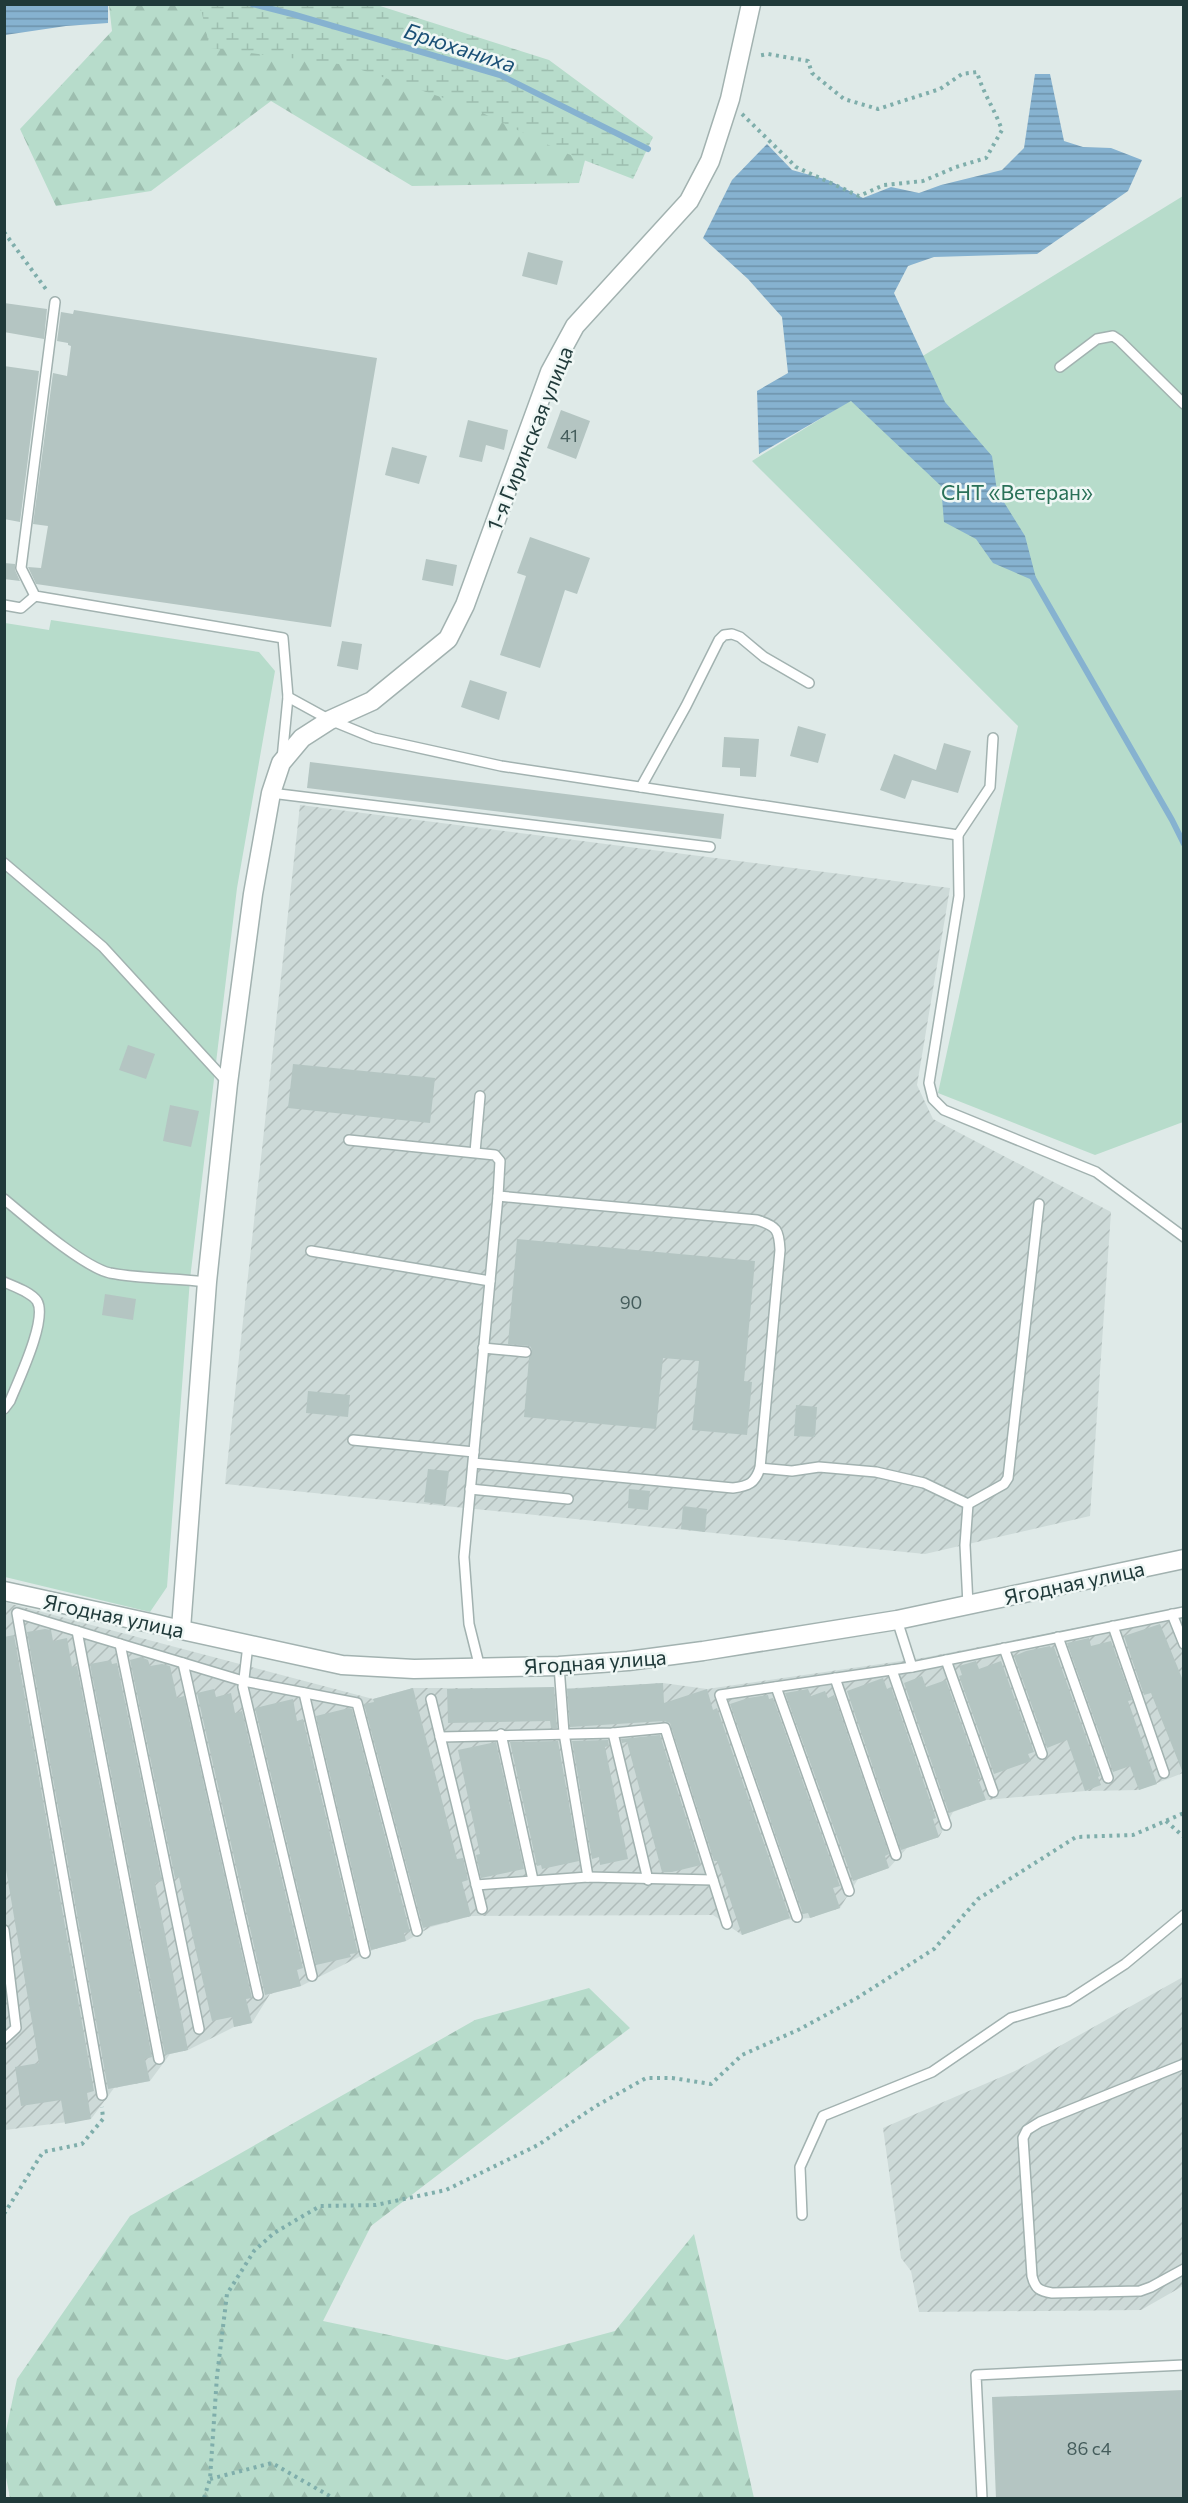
<svg xmlns="http://www.w3.org/2000/svg" width="1188" height="2503" font-family="Commissioner,sans-serif">
  <style>
    .industrial { fill: url(#industrial-furrows) }
    .forest { fill: url(#forest-firs) }
    .wetland { fill: url(#wetland-marsh) }
    .green { fill: #b7dccb }
    .water { fill: url(#water-rules) }
    .lines { fill: none; stroke-linecap: round; stroke-linejoin: round }
    .stream { stroke: #86b2d0; stroke-width: 6 }
    .building { fill: #b4c5c2 }
    .lane-casing { stroke: #a2b2b0; stroke-width: 12 }
    .street-casing { stroke: #a2b2b0; stroke-width: 21 }
    .path { stroke: #7faeab; stroke-width: 4; stroke-dasharray: 3 4.5; stroke-linecap: butt }
    .lane { stroke: #fff; stroke-width: 9 }
    .street { stroke: #fff; stroke-width: 18 }
    .labels { text-anchor: middle; dominant-baseline: central; stroke-width: 5; stroke-linejoin: round; paint-order: stroke }
    .number-label { font-size: 18px; fill: #455d5c }
    .street-label { font-size: 21px; fill: #203a3a; stroke: #eff7f5 }
    .park-label { font-size: 21px; fill: #2a7158; stroke: #eff7f5 }
    .water-label { font-size: 22px; font-style: italic; fill: #1a5076; stroke: #eff7f5 }
  </style>
  <defs>
    <pattern id="industrial-furrows" width="10" height="10" patternUnits="userSpaceOnUse" patternTransform="scale(1.5)"><rect width="10" height="10" fill="#cddad8"/><path d="M-1 1l2-2M0 10L10 0M9 11l2-2" fill="none" stroke="#b0bcba"/></pattern>
    <pattern id="forest-firs" width="22" height="20" patternUnits="userSpaceOnUse" patternTransform="scale(1.5)"><rect width="22" height="20" fill="#b7dccb"/><path d="M5 1l3.5 6h-7zM16 11l3.5 6h-7z" fill="#9dbeaf"/></pattern>
    <pattern id="wetland-marsh" width="20" height="14" patternUnits="userSpaceOnUse" patternTransform="scale(1.5)"><rect width="20" height="14" fill="#b7dccb"/><path d="M1 5h8M5 5V1M11 12h8M15 12V8" fill="none" stroke="#9dbeaf"/></pattern>
    <pattern id="water-rules" width="6" height="5" patternUnits="userSpaceOnUse" patternTransform="scale(1.5)"><rect width="6" height="5" fill="#86b2d0"/><path d="M0 2.5h6" fill="none" stroke="#6d92aa"/></pattern>
  </defs>
  <rect width="100%" height="100%" fill="#dfeae8"/>
  <!-- industrial -->
  <g class="industrial">
    <path d="M300,805L950,888L917,1085L933,1119L1111,1212L1090,1516L925,1554L225,1484Z"/>
    <path d="M4,1602L373,1699L413,1688H575L663,1683L707,1689L922,1658L1183,1607V1773L1139,1790L1085,1791L986,1800L953,1812L939,1837L907,1848L889,1868L858,1879L840,1908L810,1918L784,1920L742,1935L713,1915L471,1916L431,1927L406,1941L375,1949L301,1986L270,1994L252,2023L234,2027L188,2050L170,2054L150,2081L114,2088L91,2119L5,2130Z"/>
    <path d="M1183,1977V2286L1141,2310L919,2312L911,2271L901,2258L883,2128L1015,2071Z"/>
  </g>
  <!-- forest -->
  <g class="forest">
    <path d="M287,4L592,134L579,183L412,186L271,101L151,191L56,206L20,129L112,31L109,5Z"/>
    <path d="M589,1988L630,2028L371,2226L323,2321L507,2360L615,2331L694,2234L754,2498H10L5,2472V2435L17,2379L130,2216L475,2020Z"/>
  </g>
  <!-- wetland -->
  <path class="wetland" d="M200,5H377L549,60L653,137L633,179L563,152L470,107L347,65L210,48Z"/>
  <!-- green -->
  <g class="green">
    <path d="M1183,196V1122L1095,1155L938,1093L1018,726L752,461Z"/>
    <path d="M51,620L259,652L275,671L237,888L190,1279L167,1587L150,1612L5,1577V623L49,630Z"/>
  </g>
  <!-- water -->
  <g class="water">
    <path d="M5,4L108,5V23L66,26L5,35Z"/>
    <path d="M1035,74H1050L1064,141L1083,147L1111,148L1142,160L1128,191L1037,254L934,257L908,266L894,293L945,402L992,456L997,491L1025,536L1037,582L993,563L976,539L944,522L941,486L851,401L759,454L757,391L788,373L782,317L748,279L703,238L732,180L767,144L792,170L828,180L863,198L891,187L919,193L941,185L1002,170L1024,148Z"/>
  </g>
  <g class="lines">
    <!-- stream -->
    <g class="stream">
      <path d="M252,4L292,14L500,75L648,149"/>
      <path d="M1033,578L1172,820L1184,844"/>
    </g>
  </g>
  <!-- building -->
  <g class="building">
    <path d="M528,252L563,261L557,285L522,276Z"/>
    <path d="M4,303L47,309L44,339L4,332Z"/>
    <path d="M74,310L377,358L331,627L36,584L28,567L41,568L48,526L33,524L53,373L67,376L71,346L68,345V343L57,341L61,312L73,314Z"/>
    <path d="M4,366L39,371L20,522L4,519Z"/>
    <path d="M561,410L590,421L576,459L547,448Z"/>
    <path d="M468,420L508,430L504,450L486,445L482,462L459,457Z"/>
    <path d="M392,447L427,456L419,484L385,475Z"/>
    <path d="M530,537L590,558L577,594L565,590L540,668L500,655L526,576L517,573Z"/>
    <path d="M426,559L457,565L453,586L422,580Z"/>
    <path d="M4,563L15,564V570L20,581L4,579Z"/>
    <path d="M342,641L362,644L358,670L337,666Z"/>
    <path d="M470,680L507,692L499,720L461,707Z"/>
    <path d="M798,726L826,734L818,763L790,756Z"/>
    <path d="M724,737L759,739L756,777L740,776V768L722,767Z"/>
    <path d="M944,743L971,751L958,793L912,780L905,799L880,790L894,754L936,770Z"/>
    <path d="M310,762L724,814L721,839L307,788Z"/>
    <path d="M128,1045L155,1054L146,1079L119,1070Z"/>
    <path d="M293,1064L435,1078L430,1123L288,1108Z"/>
    <path d="M170,1105L199,1111L191,1147L163,1141Z"/>
    <path d="M517,1239L755,1261L744,1381L752,1382L747,1435L692,1430L699,1361L663,1358L656,1429L524,1417L529,1358L532,1350L530,1346L508,1344Z"/>
    <path d="M105,1294L136,1299L133,1320L102,1315Z"/>
    <path d="M308,1391L350,1395L348,1417L306,1413Z"/>
    <path d="M796,1405L817,1407L815,1437L794,1436Z"/>
    <path d="M428,1469L449,1471L445,1505L424,1502Z"/>
    <path d="M629,1489L650,1491L648,1510L628,1508Z"/>
    <path d="M683,1506L707,1509L705,1532L681,1529Z"/>
    <path d="M1160,1624L1184,1683L1183,1773L1151,1693L1144,1695L1124,1636Z"/>
    <path d="M45,1629L51,1630L53,1641L67,1638L72,1667L77,1666L152,2057L145,2059L150,2081L108,2089L27,1632Z"/>
    <path d="M14,1635L94,2091L87,2093L91,2119L65,2124L61,2100L21,2106L15,2067L39,2063L4,1858V1637Z"/>
    <path d="M1089,1638L1091,1646L1111,1641L1132,1700L1128,1701L1157,1784L1139,1790L1130,1766L1113,1772L1067,1643Z"/>
    <path d="M1050,1646L1051,1648L1054,1647L1100,1776L1098,1777L1101,1785L1085,1791L1067,1740L1047,1748L1014,1656L1026,1651Z"/>
    <path d="M141,1657L148,1660L150,1666L162,1664L170,1666L177,1698L184,1696L252,1998L246,1999L252,2023L234,2027L232,2017L212,2021L179,1877L175,1878L130,1660Z"/>
    <path d="M111,1660L112,1664L117,1663L162,1881L155,1883L188,2050L165,2055L90,1664Z"/>
    <path d="M976,1661L979,1669L1001,1661L1034,1752L1028,1754L1031,1761L994,1774L959,1676L962,1675L959,1666Z"/>
    <path d="M922,1676L926,1687L946,1680L981,1779H978L986,1800L949,1813L904,1683Z"/>
    <path d="M883,1678L887,1689L891,1687L936,1818L933,1819L939,1837L901,1850L847,1691Z"/>
    <path d="M663,1683L664,1703L707,1689L713,1710L717,1708L790,1918L742,1935L717,1861H714L670,1723L664,1721L570,1727L567,1689Z"/>
    <path d="M554,1687L557,1728H551L550,1721L448,1723L447,1689Z"/>
    <path d="M413,1688L457,1859L463,1858L468,1880L462,1882L471,1916L423,1928L364,1704L374,1702L373,1699Z"/>
    <path d="M214,1689L216,1697L231,1693L235,1713L242,1711L303,1968L297,1970L301,1986L265,1995L197,1693Z"/>
    <path d="M808,1689L811,1696L825,1691L828,1698L834,1695L889,1854L885,1856L889,1868L853,1881L785,1693Z"/>
    <path d="M768,1695L769,1699L773,1698L840,1886L833,1888L840,1908L810,1918L808,1913L803,1914L730,1704L748,1698Z"/>
    <path d="M293,1699L297,1721L303,1719L358,1953L350,1954L351,1957L316,1965L255,1708Z"/>
    <path d="M349,1708L352,1709L410,1932L404,1933L406,1941L371,1950L316,1716Z"/>
    <path d="M660,1735L701,1865L672,1872H662L627,1742L622,1743L621,1739Z"/>
    <path d="M608,1740L609,1746L605,1747L628,1859L600,1865L599,1857L592,1859L572,1741Z"/>
    <path d="M558,1741L579,1861L542,1869L541,1865L537,1866L510,1742Z"/>
    <path d="M496,1742L524,1869L481,1878L476,1855L480,1854L458,1750Z"/>
    <path d="M1184,2390V2499H996L992,2397Z"/>
  </g>
  <g class="lines">
    <!-- lane casing -->
    <g class="lane-casing">
      <g id="lane">
        <path d="M55,302L21,568L35,596L283,638L288,697L282,759"/>
        <path d="M1060,367L1097,339L1113,336L1119,340L1184,404"/>
        <path d="M4,605L21,608L35,596"/>
        <path d="M288,697L330,720L374,738L501,766L958,835L990,787L993,738"/>
        <path d="M641,787L686,706L719,640L724,635L732,634L740,637L764,657L809,683"/>
        <path d="M271,793L710,847"/>
        <path d="M958,835L959,896L929,1083L933,1099L944,1110L1096,1172L1184,1237"/>
        <path d="M4,863L103,947L227,1082"/>
        <path d="M349,1140L495,1155L500,1161L498,1196"/>
        <path d="M475,1152L480,1096"/>
        <path d="M4,1199C27,1218 83,1267 110,1273C142,1279 175,1278 207,1282"/>
        <path d="M311,1251L490,1281"/>
        <path d="M4,1282C15,1287 31,1292 37,1301C48,1319 18,1381 10,1401L4,1409"/>
        <path d="M483,1348L526,1352"/>
        <path d="M353,1440L474,1452"/>
        <path d="M473,1463L733,1488C749,1486 755,1483 760,1468L780,1250C779,1230 777,1226 757,1220L498,1196L464,1557L469,1624L480,1668"/>
        <path d="M760,1468L792,1471L819,1467L876,1472L924,1483L968,1504L965,1545L968,1605"/>
        <path d="M470,1489L568,1499"/>
        <path d="M968,1504L1004,1484L1008,1478L1039,1204"/>
        <path d="M1172,1614L1184,1644"/>
        <path d="M897,1620L912,1667"/>
        <path d="M1113,1626L1164,1773"/>
        <path d="M77,1631L159,2059"/>
        <path d="M1058,1637L1108,1778"/>
        <path d="M120,1644L199,2029"/>
        <path d="M248,1645L243,1687L312,1976"/>
        <path d="M1004,1648L1042,1754"/>
        <path d="M946,1660L993,1792"/>
        <path d="M183,1663L258,1995"/>
        <path d="M559,1666L564,1733L588,1877"/>
        <path d="M892,1670L946,1825"/>
        <path d="M835,1678L896,1855"/>
        <path d="M776,1687L849,1891"/>
        <path d="M304,1693L365,1953"/>
        <path d="M431,1699L482,1909"/>
        <path d="M613,1733L648,1880"/>
        <path d="M501,1734L533,1880"/>
        <path d="M440,1737L613,1733L665,1728L727,1924"/>
        <path d="M476,1885L588,1877L713,1880"/>
        <path d="M797,1917L720,1695L912,1667L1184,1612"/>
        <path d="M4,1930L16,2028L4,2039"/>
        <path d="M1184,2064L1040,2122L1027,2130L1023,2138L1032,2276C1035,2289 1040,2291 1052,2293L1140,2291L1151,2287L1184,2269"/>
        <path d="M102,2095L17,1613L243,1681L357,1703L417,1931"/>
        <path d="M802,2215L800,2167L823,2116L932,2072L1011,2018L1068,2001L1125,1964L1184,1915"/>
        <path d="M982,2498L976,2375L1184,2365"/>
      </g>
    </g>
    <!-- street casing -->
    <g class="street-casing">
      <g id="street">
        <path d="M4,1591L342,1665L414,1669L559,1666L628,1661L703,1651L897,1620L1184,1559"/>
        <path d="M181,1629L207,1282L228,1083L253,894L271,793L281,763L302,738L330,720L372,701L448,639L465,605L550,372L575,326L689,201L710,161L730,99L751,4"/>
      </g>
    </g>
    <!-- path -->
    <g class="path">
      <path d="M742,114L796,167L859,196L884,185L923,181L956,167L986,158L1002,130C995,110 983,93 977,72L962,74L940,89L878,109L844,99L812,73L808,61L768,54L757,56"/>
      <path d="M4,232L48,292"/>
      <path d="M1166,1821L1184,1837"/>
      <path d="M4,2214L43,2152L82,2144L103,2119L102,2107"/>
      <path d="M210,2479L272,2463L333,2498"/>
      <path d="M204,2498L210,2479L217,2376L227,2294L254,2251L274,2233L320,2206L376,2205L446,2190L538,2145L596,2106L646,2078H672L711,2084L742,2055L800,2029L857,1998L934,1949L978,1899L1076,1837L1133,1835L1184,1813"/>
    </g>
    <!-- lane -->
    <use href="#lane" class="lane"/>
    <!-- street -->
    <use href="#street" class="street"/>
  </g>
  <g class="labels">
    <!-- number labels -->
    <g class="number-label">
      <text x="569" y="435">41</text>
      <text x="631" y="1302">90</text>
      <text x="1089" y="2448">86 с4</text>
    </g>
    <!-- street labels -->
    <g class="street-label">
      <text transform="translate(529 438) rotate(-68)">1-я Гиринская улица</text>
      <text transform="translate(1074 1582) rotate(-12)">Ягодная улица</text>
      <text transform="translate(114 1615) rotate(12)">Ягодная улица</text>
      <text transform="translate(595 1661) rotate(-4)">Ягодная улица</text>
    </g>
    <!-- park labels -->
    <g class="park-label">
      <text x="1017" y="491">СНТ «Ветеран»</text>
    </g>
    <!-- water labels -->
    <g class="water-label">
      <text transform="translate(460 47) rotate(18)">Брюханиха</text>
    </g>
  </g>
  <!-- border -->
  <rect width="1188" height="2503" fill="none" stroke="#203a3a" stroke-width="12"/>
</svg>
